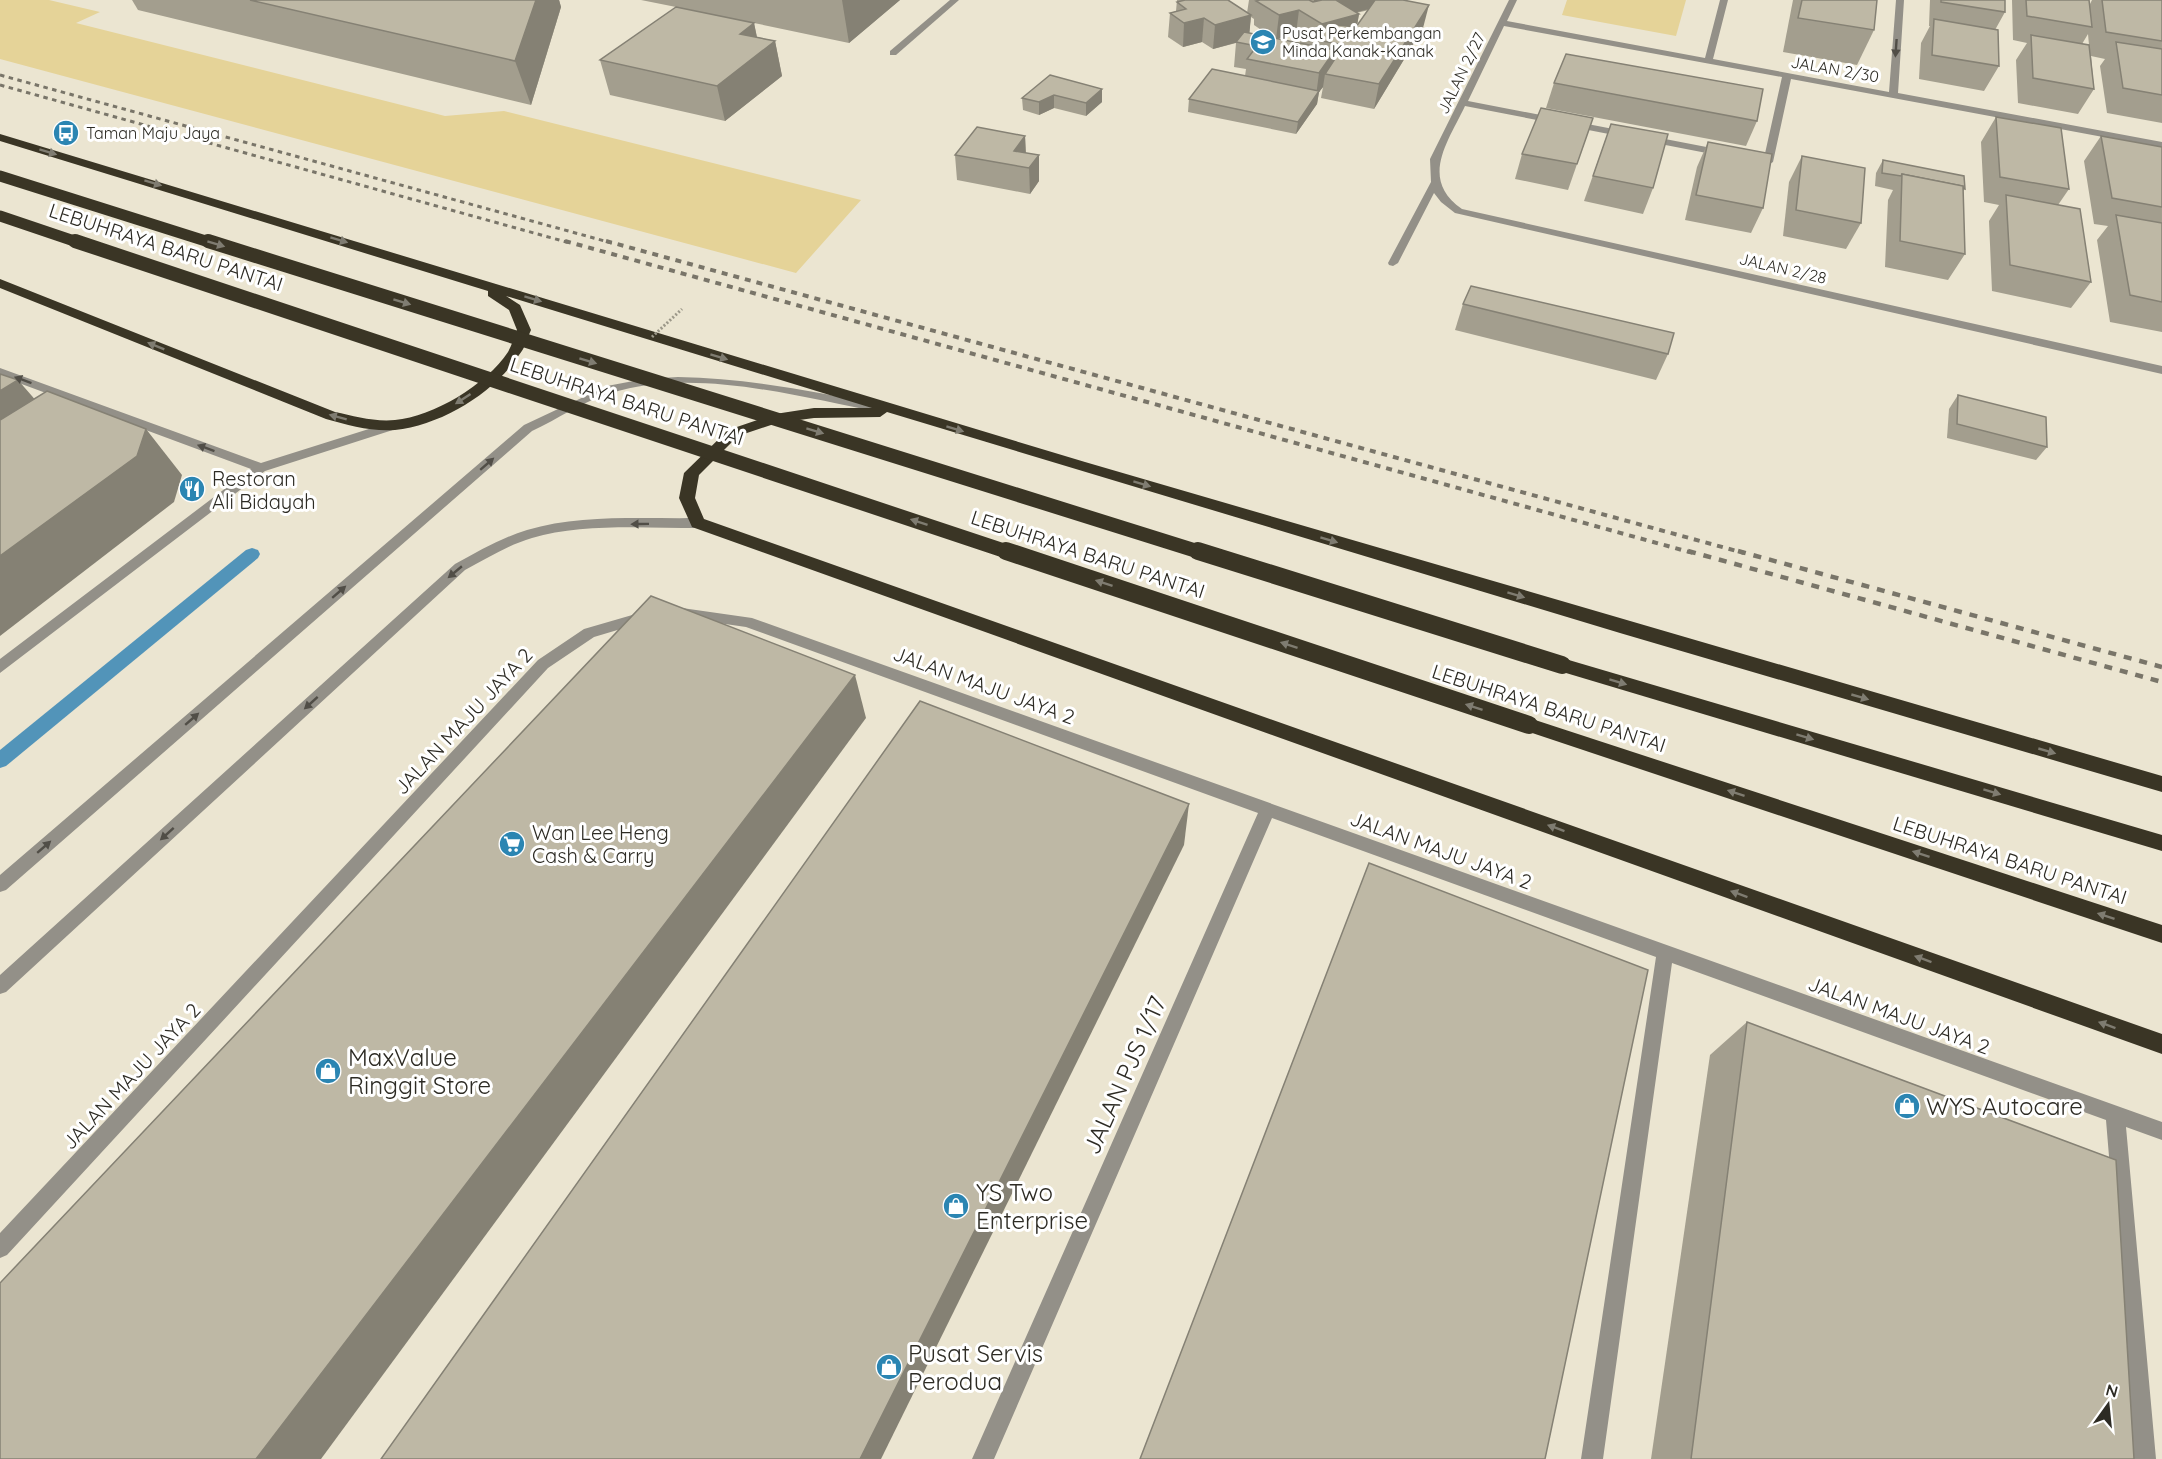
<svg xmlns="http://www.w3.org/2000/svg" width="2162" height="1459" font-family="Quicksand,sans-serif">
  <style>
    .green { fill: #e5d398 }
    .lines { fill: none; stroke-linecap: round; stroke-linejoin: round }
    .stream { fill: #5294b9; fill-rule: evenodd }
    .minor { fill: #939088; fill-rule: evenodd }
    .highway { fill: #3a3525; fill-rule: evenodd }
    .rail-far2 { stroke: #797569; stroke-width: 3; stroke-dasharray: 4.5 4.5; stroke-linecap: butt }
    .rail-far1 { stroke: #797569; stroke-width: 4; stroke-dasharray: 6 6; stroke-linecap: butt }
    .rail { stroke: #797569; stroke-width: 4.5; stroke-dasharray: 8 8; stroke-linecap: butt }
    .path-bridge { stroke: #9c9889; stroke-width: 3; stroke-dasharray: 2 2; stroke-linecap: butt }
    .highway-bridge-far2 { stroke: #3a3525; stroke-width: 11 }
    .highway-bridge-far1 { stroke: #3a3525; stroke-width: 14 }
    .highway-bridge { stroke: #3a3525; stroke-width: 18 }
    .wall { fill: #a39e8e; fill-rule: evenodd }
    .shaded-wall { fill: #858174 }
    .building { fill: #beb8a5; stroke: #858174; stroke-width: 1.5 }
    .oneway { fill: #514e47 }
    .oneway2 { fill: #7f7c71 }
    .labels { text-anchor: middle; dominant-baseline: central; stroke-width: 6; stroke-linejoin: round; paint-order: stroke }
    .far-poi-label { font-size: 16px; fill: #2d2b24; stroke: #fff; text-anchor: start }
    .far-street-label { font-size: 16px; fill: #2d2b24; stroke: #fff }
    .street-label { font-size: 20px; fill: #2d2b24; stroke: #fff }
    .poi-label { font-size: 20px; fill: #2d2b24; stroke: #fff; text-anchor: start }
    .near-poi-label { font-size: 24px; fill: #2d2b24; stroke: #fff; text-anchor: start }
    .near-street-label { font-size: 24px; fill: #2d2b24; stroke: #fff }
  </style>
  <rect width="100%" height="100%" fill="#ebe5d1"/>
  <!-- green -->
  <g class="green">
    <path d="M0,0H49L100,12L76,23L445,116L504,111L861,200L796,273L0,59Z"/>
    <path d="M1567,0H1686L1676,36L1562,15Z"/>
  </g>
  <g class="lines">
    <!-- stream -->
    <path class="stream" d="M252,548L258,550L260,554L258,558L6,766L0,768V750L246,550Z"/>
    <!-- minor -->
    <g class="minor">
      <path d="M950,0H959L896,55H890V51Z"/>
      <path d="M1509,0H1517L1507,21L1705,58L1720,0H1728L1713,59L1889,92L1896,0H1904L1898,93L2162,142V148L1791,79L1773,162L1768,165L1753,160L1758,157L1764,158L1782,77L1504,26L1468,101L1722,150L1727,153L1722,156L1465,106C1448,142 1419,179 1462,209L2162,366V374L1455,213L1441,202L1434,193L1398,263L1393,266L1389,265L1388,263L1431,182L1430,159Z"/>
      <path d="M0,368L261,463L391,422H399L401,425L399,428L265,471L0,673V659L251,469L0,376Z"/>
      <path d="M678,377C748,378 815,392 883,405L889,409L883,413C799,397 696,367 611,393C583,401 558,419 532,431L6,890L0,892V875L524,425L607,386L644,379Z"/>
      <path d="M698,518L705,523L698,528C646,528 581,523 532,538C508,545 486,559 465,570L6,992L0,994V975L455,564C479,551 501,538 527,530C581,514 642,519 698,518Z"/>
      <path d="M682,608L752,618L2162,1122V1140L2126,1127L2156,1459H2134L2106,1120L1672,963L1603,1459H1581L1656,957L1272,818L994,1459H972L1258,813L746,627L677,617L675,613Z"/>
      <path d="M646,611L653,616L651,620L594,637L548,668L7,1255L0,1258V1233L538,660L584,629Z"/>
    </g>
    <!-- highway -->
    <g class="highway">
      <path d="M0,134L1085,462L2162,776V792L1620,633L887,412L880,417L814,418L777,423L738,436L699,475L695,498L704,519L2162,1034V1054L692,527L679,498L684,473L728,430L775,414L814,408H872L506,296L520,305L531,330C527,339 525,348 519,355C493,394 441,425 395,430C372,432 348,425 326,419L0,288V279L335,412C354,416 374,422 395,420C433,417 487,384 508,352C512,345 514,337 517,330L509,310L488,296V291L0,141Z"/>
      <path d="M1562,658L2162,835V851L1556,670L1553,665L1556,660Z"/>
      <path d="M1529,718L2162,925V943L1523,730L1520,725L1523,720Z"/>
    </g>
    <!-- rail-far2 -->
    <g class="rail-far2">
      <path d="M0,75L612,243"/>
      <path d="M0,85L570,243"/>
    </g>
    <!-- rail-far1 -->
    <g class="rail-far1">
      <path d="M565,241L1693,553"/>
      <path d="M606,241L1744,553"/>
    </g>
    <!-- rail -->
    <g class="rail">
      <path d="M1688,551L2162,682"/>
      <path d="M1738,551L2162,667"/>
    </g>
    <!-- path-bridge -->
    <path class="path-bridge" d="M652,337L682,309"/>
    <!-- highway-bridge-far2 -->
    <g class="highway-bridge-far2">
      <path d="M0,176L212,243"/>
      <path d="M0,216L80,243"/>
    </g>
    <!-- highway-bridge-far1 -->
    <g class="highway-bridge-far1">
      <path d="M75,241L1011,553"/>
      <path d="M208,241L1203,553"/>
    </g>
    <!-- highway-bridge -->
    <g class="highway-bridge">
      <path d="M1006,551L1529,725"/>
      <path d="M1198,551L1562,665"/>
    </g>
  </g>
  <!-- wall -->
  <g class="wall">
    <path d="M132,0H559L561,7L531,105L138,10Z"/>
    <path d="M641,0H900L849,43L754,23L757,37L775,41L782,76L725,121L610,95L600,60L676,7Z"/>
    <path d="M1177,0H1228L1247,13L1249,0H1407L1423,28L1374,109L1321,98L1323,87L1319,92L1317,104L1296,134L1188,112L1189,99L1245,76L1246,69L1234,67L1236,43L1213,49L1202,42L1183,47L1168,37L1170,13L1176,11ZM1369,10L1357,25L1359,14L1356,13ZM1251,17L1254,19V25L1273,38L1249,33ZM1296,34L1301,37L1300,43L1278,39Z"/>
    <path d="M1793,0H1877L1874,30L1857,65L1783,52Z"/>
    <path d="M1930,0H2005V12L1995,30L1999,66L1984,91L1919,79L1921,43L1930,26H1929Z"/>
    <path d="M2012,0H2089L2090,4L2092,0H2162V123L2107,113L2100,66L2105,59L2091,56L2094,89L2078,114L2018,103L2016,60L2027,43L2013,40ZM2088,34L2089,45L2082,44Z"/>
    <path d="M1554,83L1757,121L1746,146L1546,108Z"/>
    <path d="M1102,89V102L1086,116L1054,108L1039,115L1023,110L1022,98Z"/>
    <path d="M1996,117L2069,189L2058,205L2091,282L2071,308L1992,291L1989,221L1999,205L1984,202L1981,142Z"/>
    <path d="M1593,118L1568,190L1515,179L1522,154Z"/>
    <path d="M1611,124L1653,188L1643,214L1584,201Z"/>
    <path d="M1025,136L1026,153L1039,181L1030,194L957,180L955,155Z"/>
    <path d="M2101,136L2162,147V332L2110,322L2097,240L2108,226L2094,224L2084,161Z"/>
    <path d="M1708,142L1763,208L1751,233L1685,220L1697,167Z"/>
    <path d="M1802,156L1861,223L1846,249L1783,236L1789,182Z"/>
    <path d="M1883,160L1965,189L1963,191L1965,254L1948,280L1885,267L1888,200L1893,190L1875,186L1876,173Z"/>
    <path d="M1463,304L1668,354L1656,380L1455,330Z"/>
    <path d="M1958,395L2047,447L2036,460L1947,438L1949,409Z"/>
    <path d="M1747,1022L2134,1459H1651L1710,1055Z"/>
  </g>
  <!-- shaded-wall -->
  <g class="shaded-wall">
    <path d="M536,0H559L561,7L531,105L515,61Z"/>
    <path d="M842,0H900L849,43Z"/>
    <path d="M1314,0H1379L1377,7L1318,22L1312,18Z"/>
    <path d="M1429,5L1423,28L1374,109L1379,84Z"/>
    <path d="M1299,10L1296,34L1276,39L1279,15Z"/>
    <path d="M1359,14L1355,38L1319,40L1322,24Z"/>
    <path d="M1251,15L1249,39L1213,49L1215,25Z"/>
    <path d="M1204,18L1202,42L1183,47L1184,23Z"/>
    <path d="M754,23L760,53L775,41L782,76L725,121L717,86L740,34Z"/>
    <path d="M1335,50L1331,74H1325L1323,87L1319,92L1317,104L1296,134L1298,122L1316,96L1319,73Z"/>
    <path d="M1102,89V102L1086,116V103Z"/>
    <path d="M1054,95V108L1039,115V102Z"/>
    <path d="M1025,136L1026,161L1014,151Z"/>
    <path d="M1039,155V181L1030,194L1029,168Z"/>
    <path d="M18,380L58,426L0,465V391Z"/>
    <path d="M146,429L182,475L174,502L0,636V556Z"/>
    <path d="M855,675L866,718L321,1459H256Z"/>
    <path d="M1189,804L1184,845L881,1459H860Z"/>
  </g>
  <!-- building -->
  <g class="building">
    <path d="M250,0H536L515,61Z"/>
    <path d="M1185,0H1228L1251,15L1215,25L1204,18L1184,23L1170,13L1186,9L1177,2Z"/>
    <path d="M1260,0H1309L1313,2L1322,0H1336L1359,14L1322,24L1299,10L1279,15L1256,1Z"/>
    <path d="M1375,0H1403L1429,5L1379,84L1325,74L1344,45L1301,37L1306,29L1322,32L1328,24L1356,27Z"/>
    <path d="M1802,0H1877L1874,30L1798,18Z"/>
    <path d="M1941,0H2005V12L1941,2Z"/>
    <path d="M2026,0H2089L2092,27L2027,16Z"/>
    <path d="M2102,0H2162V41L2106,32Z"/>
    <path d="M676,7L754,23L740,34L775,41L717,86L600,60Z"/>
    <path d="M1934,19L1998,30L1999,66L1932,55Z"/>
    <path d="M1244,32L1335,50L1319,73L1247,59L1257,46L1236,42Z"/>
    <path d="M2031,35L2089,45L2094,89L2033,78Z"/>
    <path d="M2116,42L2162,49V95L2123,88Z"/>
    <path d="M1566,54L1763,89L1757,121L1554,83Z"/>
    <path d="M1212,69L1319,91L1298,122L1189,99Z"/>
    <path d="M1050,75L1102,89L1086,103L1054,95L1039,102L1022,98Z"/>
    <path d="M1541,108L1593,118L1577,164L1522,154Z"/>
    <path d="M1996,117L2061,128L2069,189L2000,177Z"/>
    <path d="M1611,124L1668,134L1653,188L1593,176Z"/>
    <path d="M977,127L1025,136L1014,151L1039,155L1029,168L955,155Z"/>
    <path d="M2101,136L2162,147V207L2112,198Z"/>
    <path d="M1708,142L1772,154L1763,208L1696,195Z"/>
    <path d="M1802,156L1865,168L1861,223L1796,210Z"/>
    <path d="M1883,160L1964,176L1965,189L1963,188V186L1902,174L1901,176L1882,173Z"/>
    <path d="M1902,174L1963,186L1965,254L1900,241Z"/>
    <path d="M2006,195L2080,209L2091,282L2010,265Z"/>
    <path d="M2116,215L2162,223V302L2130,295Z"/>
    <path d="M1471,286L1674,333L1668,354L1463,304Z"/>
    <path d="M0,374L18,380L0,391Z"/>
    <path d="M47,391L146,429L137,456L0,556V420Z"/>
    <path d="M1958,395L2046,417L2047,447L1957,424Z"/>
    <path d="M651,596L855,675L256,1459H0V1283Z"/>
    <path d="M920,701L1189,804L860,1459H381Z"/>
    <path d="M1369,863L1648,970L1545,1459H1140Z"/>
    <path d="M1747,1022L2116,1160L2134,1459H1691Z"/>
  </g>
  <!-- one-way arrows -->
  <defs><path id="oneway-solid" d="M-6-.8H1V-3.2L6.5 0L1 3.2V.8H-6Z" transform="scale(1.5)"/></defs>
  <g class="oneway">
    <use href="#oneway-solid" transform="translate(1896 48) rotate(94)"/>
    <use href="#oneway-solid" transform="translate(23 380) rotate(-160)"/>
    <use href="#oneway-solid" transform="translate(206 448) rotate(-160)"/>
    <use href="#oneway-solid" transform="translate(487 464) rotate(-41)"/>
    <use href="#oneway-solid" transform="translate(640 524) rotate(179)"/>
    <use href="#oneway-solid" transform="translate(455 572) rotate(140)"/>
    <use href="#oneway-solid" transform="translate(339 592) rotate(-41)"/>
    <use href="#oneway-solid" transform="translate(311 703) rotate(138)"/>
    <use href="#oneway-solid" transform="translate(192 719) rotate(-41)"/>
    <use href="#oneway-solid" transform="translate(167 834) rotate(138)"/>
    <use href="#oneway-solid" transform="translate(44 847) rotate(-41)"/>
  </g>
  <g class="oneway2">
    <use href="#oneway-solid" transform="translate(48 152) rotate(17)"/>
    <use href="#oneway-solid" transform="translate(153 183) rotate(17)"/>
    <use href="#oneway-solid" transform="translate(339 240) rotate(17)"/>
    <use href="#oneway-solid" transform="translate(216 244) rotate(17)"/>
    <use href="#oneway-solid" transform="translate(533 299) rotate(17)"/>
    <use href="#oneway-solid" transform="translate(402 302) rotate(17)"/>
    <use href="#oneway-solid" transform="translate(156 346) rotate(-158)"/>
    <use href="#oneway-solid" transform="translate(719 357) rotate(17)"/>
    <use href="#oneway-solid" transform="translate(588 361) rotate(17)"/>
    <use href="#oneway-solid" transform="translate(463 399) rotate(147)"/>
    <use href="#oneway-solid" transform="translate(338 417) rotate(-165)"/>
    <use href="#oneway-solid" transform="translate(955 429) rotate(17)"/>
    <use href="#oneway-solid" transform="translate(815 431) rotate(17)"/>
    <use href="#oneway-solid" transform="translate(1142 484) rotate(17)"/>
    <use href="#oneway-solid" transform="translate(919 522) rotate(-162)"/>
    <use href="#oneway-solid" transform="translate(1329 540) rotate(17)"/>
    <use href="#oneway-solid" transform="translate(1104 583) rotate(-162)"/>
    <use href="#oneway-solid" transform="translate(1516 595) rotate(17)"/>
    <use href="#oneway-solid" transform="translate(1289 645) rotate(-162)"/>
    <use href="#oneway-solid" transform="translate(1618 682) rotate(17)"/>
    <use href="#oneway-solid" transform="translate(1860 697) rotate(16)"/>
    <use href="#oneway-solid" transform="translate(1474 707) rotate(-162)"/>
    <use href="#oneway-solid" transform="translate(1805 737) rotate(17)"/>
    <use href="#oneway-solid" transform="translate(2047 751) rotate(16)"/>
    <use href="#oneway-solid" transform="translate(1992 792) rotate(17)"/>
    <use href="#oneway-solid" transform="translate(1736 793) rotate(-162)"/>
    <use href="#oneway-solid" transform="translate(1556 828) rotate(-160)"/>
    <use href="#oneway-solid" transform="translate(1921 854) rotate(-162)"/>
    <use href="#oneway-solid" transform="translate(1739 894) rotate(-160)"/>
    <use href="#oneway-solid" transform="translate(2106 916) rotate(-162)"/>
    <use href="#oneway-solid" transform="translate(1923 959) rotate(-160)"/>
    <use href="#oneway-solid" transform="translate(2107 1025) rotate(-160)"/>
  </g>
  <!-- icons -->
  <defs>
    <g id="school-disc" transform="scale(1.35)"><circle r="9.5" fill="#2b85b2" stroke="#fff"/><path d="M0-5L7-2L0 1L-7-2ZM-4 1L0 2.5L4 1V4Q0 6-4 4Z" fill="#fff"/></g>
    <g id="bus-disc" transform="scale(1.35)"><circle r="9.5" fill="#2b85b2" stroke="#fff"/><path d="M-5-6H5V4H4V6H2V4H-2V6H-4V4H-5ZM-3.5-4V0h7V-4ZM-3.5 1.2v1.5H-2V1.2ZM2 1.2v1.5H3.5V1.2Z" fill="#fff"/></g>
    <g id="restaurant-disc" transform="scale(1.35)"><circle r="9.5" fill="#2b85b2" stroke="#fff"/><path d="M-5-6h1v4h1v-4h1v4h1v-4h1v5L-1.5 .5V6h-2V.5L-5-1ZM5-6V6H3V1.5H1.5Q1.5-4 5-6Z" fill="#fff"/></g>
    <g id="supermarket-disc" transform="scale(1.35)"><circle r="9.5" fill="#2b85b2" stroke="#fff"/><path d="M-6-5.5h2.5l.6 2H6L4.5 2H-2.5L-4.4-4H-6ZM-1.5 3.2a1.3 1.3 0 1 0 .1 0ZM3 3.2a1.3 1.3 0 1 0 .1 0Z" fill="#fff"/></g>
    <g id="shop-disc" transform="scale(1.35)"><circle r="9.5" fill="#2b85b2" stroke="#fff"/><path d="M-5-2.5h2.3a2.7 3.5 0 0 1 5.4 0H5L5.5 6h-11ZM-1.5-2.5h3a1.5 2.3 0 0 0-3 0Z" fill="#fff"/></g>
  </defs>
  <g fill-rule="evenodd">
    <use href="#school-disc" x="1263" y="42"/>
    <use href="#bus-disc" x="66" y="133"/>
    <use href="#restaurant-disc" x="192" y="489"/>
    <use href="#supermarket-disc" x="512" y="844"/>
    <use href="#shop-disc" x="328" y="1071"/>
    <use href="#shop-disc" x="1907" y="1106"/>
    <use href="#shop-disc" x="956" y="1206"/>
    <use href="#shop-disc" x="889" y="1367"/>
  </g>
  <g class="labels">
    <!-- far-poi labels -->
    <g class="far-poi-label">
      <text x="1282" y="33">Pusat Perkembangan<tspan x="1282" dy="18">Minda Kanak-Kanak</tspan></text>
      <text x="86" y="133">Taman Maju Jaya</text>
    </g>
    <!-- far-street labels -->
    <g class="far-street-label">
      <text transform="translate(1835 69) rotate(10)">JALAN 2/30</text>
      <text transform="translate(1461 73) rotate(-64)">JALAN 2/27</text>
      <text transform="translate(1783 268) rotate(13)">JALAN 2/28</text>
    </g>
    <!-- street labels -->
    <g class="street-label">
      <text transform="translate(166 247) rotate(18)">LEBUHRAYA BARU PANTAI</text>
      <text transform="translate(627 401) rotate(18)">LEBUHRAYA BARU PANTAI</text>
      <text transform="translate(1088 554) rotate(18)">LEBUHRAYA BARU PANTAI</text>
      <text transform="translate(984 685) rotate(20)">JALAN MAJU JAYA 2</text>
      <text transform="translate(1549 708) rotate(18)">LEBUHRAYA BARU PANTAI</text>
      <text transform="translate(463 721) rotate(-47)">JALAN MAJU JAYA 2</text>
      <text transform="translate(1441 850) rotate(20)">JALAN MAJU JAYA 2</text>
      <text transform="translate(2010 860) rotate(18)">LEBUHRAYA BARU PANTAI</text>
      <text transform="translate(1899 1015) rotate(20)">JALAN MAJU JAYA 2</text>
      <text transform="translate(131 1076) rotate(-47)">JALAN MAJU JAYA 2</text>
    </g>
    <!-- poi labels -->
    <g class="poi-label">
      <text x="212" y="478">Restoran<tspan x="212" dy="23">Ali Bidayah</tspan></text>
      <text x="532" y="832">Wan Lee Heng<tspan x="532" dy="23">Cash &amp; Carry</tspan></text>
    </g>
    <!-- near-poi labels -->
    <g class="near-poi-label">
      <text x="348" y="1057">MaxValue<tspan x="348" dy="28">Ringgit Store</tspan></text>
      <text x="1926" y="1106">WYS Autocare</text>
      <text x="976" y="1192">YS Two<tspan x="976" dy="28">Enterprise</tspan></text>
      <text x="908" y="1353">Pusat Servis<tspan x="908" dy="28">Perodua</tspan></text>
    </g>
    <!-- near-street labels -->
    <g class="near-street-label">
      <text transform="translate(1124 1075) rotate(-66)">JALAN PJS 1/17</text>
    </g>
  </g>
  <!-- north arrow -->
  <g transform="translate(2108 1405) rotate(15)" stroke="#ffffff" stroke-width="4.5" paint-order="stroke">
  <path d="M0-4.5L10 22L0 15L-10 22Z" fill="#2d2b24"/>
  <text y="-9" font-size="16" font-weight="bold" text-anchor="middle" fill="#2d2b24">N</text>
  </g>
</svg>
